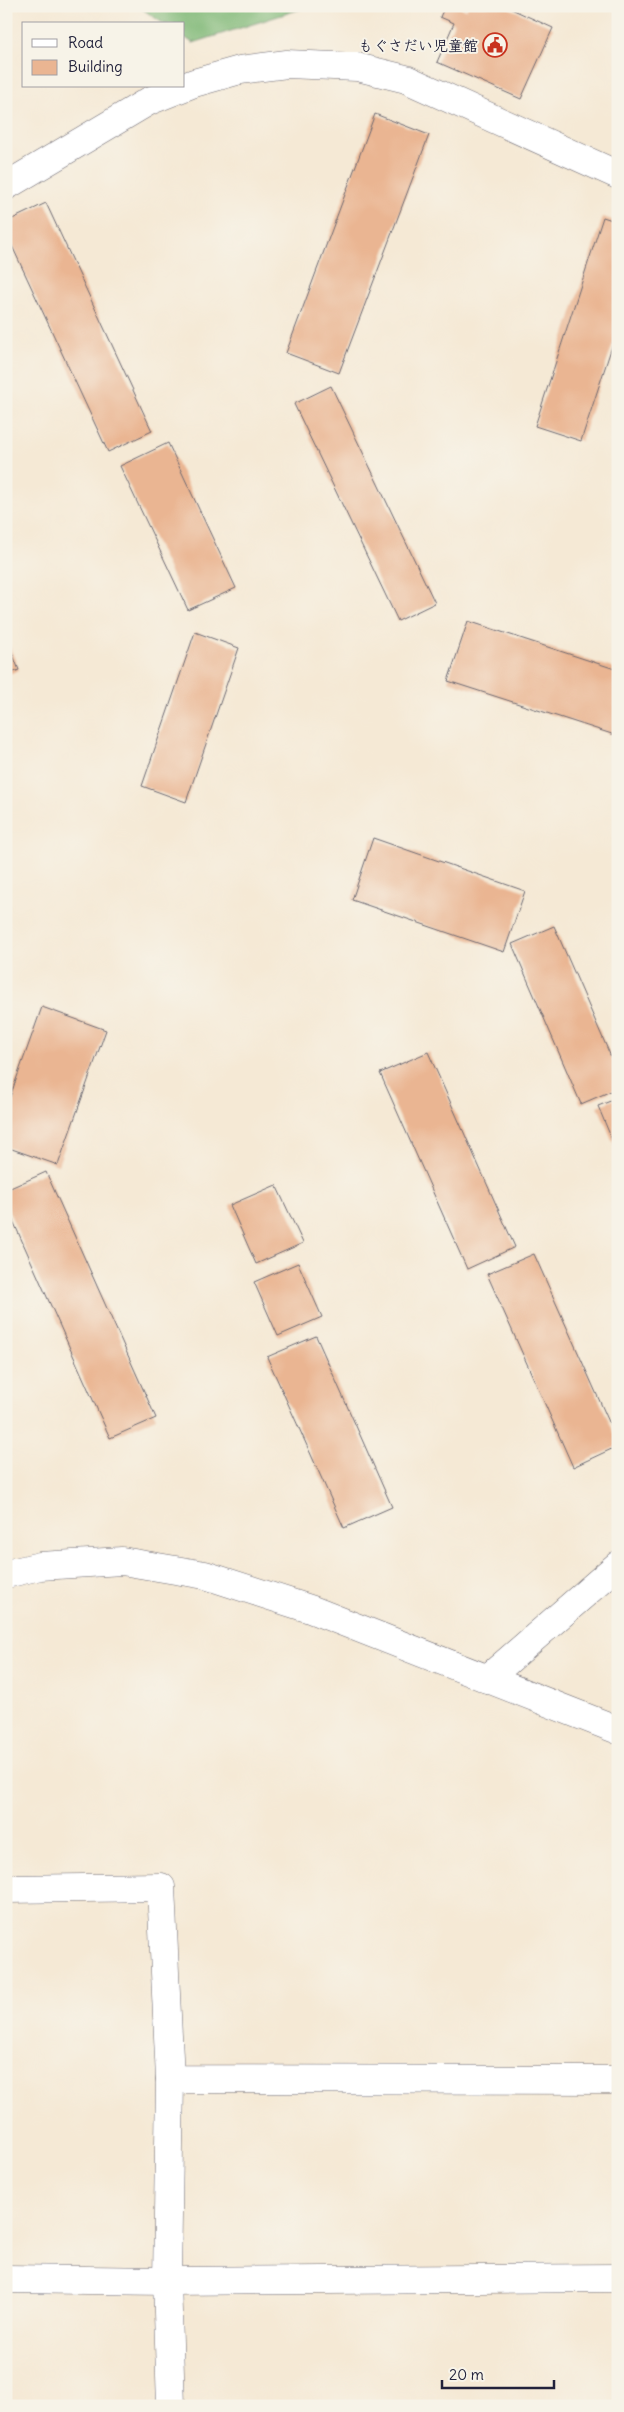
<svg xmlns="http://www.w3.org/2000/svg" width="624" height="2412" font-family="Delius,'Klee One',sans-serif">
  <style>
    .forest { fill: #7db775; stroke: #506c58 }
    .building { fill: #eab592 }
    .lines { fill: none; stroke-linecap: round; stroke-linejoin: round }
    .street-casing { stroke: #6c6871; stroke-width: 29 }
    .secondary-casing { stroke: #6c6871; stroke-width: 29 }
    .street { stroke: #fff; stroke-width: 28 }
    .secondary { stroke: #fff; stroke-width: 28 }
    .labels { text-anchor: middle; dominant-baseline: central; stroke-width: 4; stroke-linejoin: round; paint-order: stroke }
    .poi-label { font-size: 15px; font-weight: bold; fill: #22223b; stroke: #f7f3e8; text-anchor: end }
  </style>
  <rect width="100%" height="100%" fill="#f7f3e8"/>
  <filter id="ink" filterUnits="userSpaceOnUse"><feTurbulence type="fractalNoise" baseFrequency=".02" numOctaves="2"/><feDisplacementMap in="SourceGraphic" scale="10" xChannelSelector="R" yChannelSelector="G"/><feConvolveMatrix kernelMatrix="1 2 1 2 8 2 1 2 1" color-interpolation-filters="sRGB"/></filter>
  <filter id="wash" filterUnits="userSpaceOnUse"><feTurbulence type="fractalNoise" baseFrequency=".0096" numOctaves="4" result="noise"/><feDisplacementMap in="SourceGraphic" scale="20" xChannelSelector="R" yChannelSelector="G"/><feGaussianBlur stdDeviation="1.12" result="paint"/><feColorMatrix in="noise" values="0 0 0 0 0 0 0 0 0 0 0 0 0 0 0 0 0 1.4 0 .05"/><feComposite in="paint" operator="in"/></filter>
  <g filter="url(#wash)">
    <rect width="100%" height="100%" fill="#f5e9d5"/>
    <!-- forest -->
    <path class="forest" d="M138,6H310L193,43L184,37V24H164Z"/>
    <g id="blocks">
      <!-- building -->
      <g class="building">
        <path d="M445,6H457L466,10L468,6H505L553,28L521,99L437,62L454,23L440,17Z"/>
        <path d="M375,114L429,135L339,373L286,353Z"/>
        <path d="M46,203L152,431L108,452L6,233V222Z"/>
        <path d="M603,217L618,222V328L581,441L535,426Z"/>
        <path d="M331,386L435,603L398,621L294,404Z"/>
        <path d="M168,443L236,588L188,610L120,466Z"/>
        <path d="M468,621L618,670V736L448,681Z"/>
        <path d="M195,632L239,648L186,802L142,786Z"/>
        <path d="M6,638L19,670L6,675Z"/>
        <path d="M373,838L525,891L504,952L352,900Z"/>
        <path d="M554,926L618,1073V1088L581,1104L512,944Z"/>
        <path d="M42,1007L106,1030L58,1165L6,1147V1108Z"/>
        <path d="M428,1052L515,1247L467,1269L380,1073Z"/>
        <path d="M618,1098V1154L598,1106Z"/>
        <path d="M46,1172L156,1418L110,1438L6,1205V1190Z"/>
        <path d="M276,1185L303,1243L256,1264L230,1205Z"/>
        <path d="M534,1254L618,1442V1446L573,1467L487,1274Z"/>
        <path d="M298,1263L322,1317L278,1336L254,1282Z"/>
        <path d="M316,1336L392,1507L344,1528L267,1357Z"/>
      </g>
    </g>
  </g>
  <g filter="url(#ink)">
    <use href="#blocks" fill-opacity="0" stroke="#6c6871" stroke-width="1"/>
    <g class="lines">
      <!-- street casing -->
      <g class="street-casing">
        <g id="street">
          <path d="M6,1889L161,1887L170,2079L618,2080"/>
          <path d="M170,2079L167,2281L171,2406"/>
          <path d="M6,2279L167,2281L618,2278"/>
        </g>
      </g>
      <!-- secondary casing -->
      <g class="secondary-casing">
        <g id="secondary">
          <path d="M6,186L149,101L194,83L240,70L287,64L357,67L406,79L618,175"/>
          <path d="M6,1574L40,1566L122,1561L205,1575L310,1609L618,1730"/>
          <path d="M487,1679L618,1565"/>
        </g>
      </g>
      <!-- street -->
      <use href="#street" class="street"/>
      <!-- secondary -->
      <use href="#secondary" class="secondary"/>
    </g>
  </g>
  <!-- icons -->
  <defs>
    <g id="civic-ring" transform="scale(1.25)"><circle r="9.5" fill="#f7f3e8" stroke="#c8321e" stroke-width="1.5"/><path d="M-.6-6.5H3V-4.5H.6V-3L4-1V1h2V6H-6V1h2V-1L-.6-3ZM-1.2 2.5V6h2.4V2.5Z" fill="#c8321e"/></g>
  </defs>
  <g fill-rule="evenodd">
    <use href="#civic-ring" x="495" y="45"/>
  </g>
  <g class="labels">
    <!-- poi labels -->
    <g class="poi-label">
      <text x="478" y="45">もぐさだい児童館</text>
    </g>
  </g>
  <!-- margin -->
  <rect width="624" height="2412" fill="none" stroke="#f7f3e8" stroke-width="25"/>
  <!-- legend -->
  <rect x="22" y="22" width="162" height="65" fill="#f7f3e8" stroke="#a29fa3"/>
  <rect x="32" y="39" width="25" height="8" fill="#ffffff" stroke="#a29fa3"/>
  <text x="68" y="48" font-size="15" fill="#22223b">Road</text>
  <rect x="32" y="60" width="25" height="15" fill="#eab592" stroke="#a29fa3"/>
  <text x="68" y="72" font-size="15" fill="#22223b">Building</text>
  <!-- scale -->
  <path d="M442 2380v8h112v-8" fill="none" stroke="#22223b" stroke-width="2.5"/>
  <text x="449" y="2380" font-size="15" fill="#22223b" stroke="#f7f3e8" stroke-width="4" paint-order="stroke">20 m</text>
</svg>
